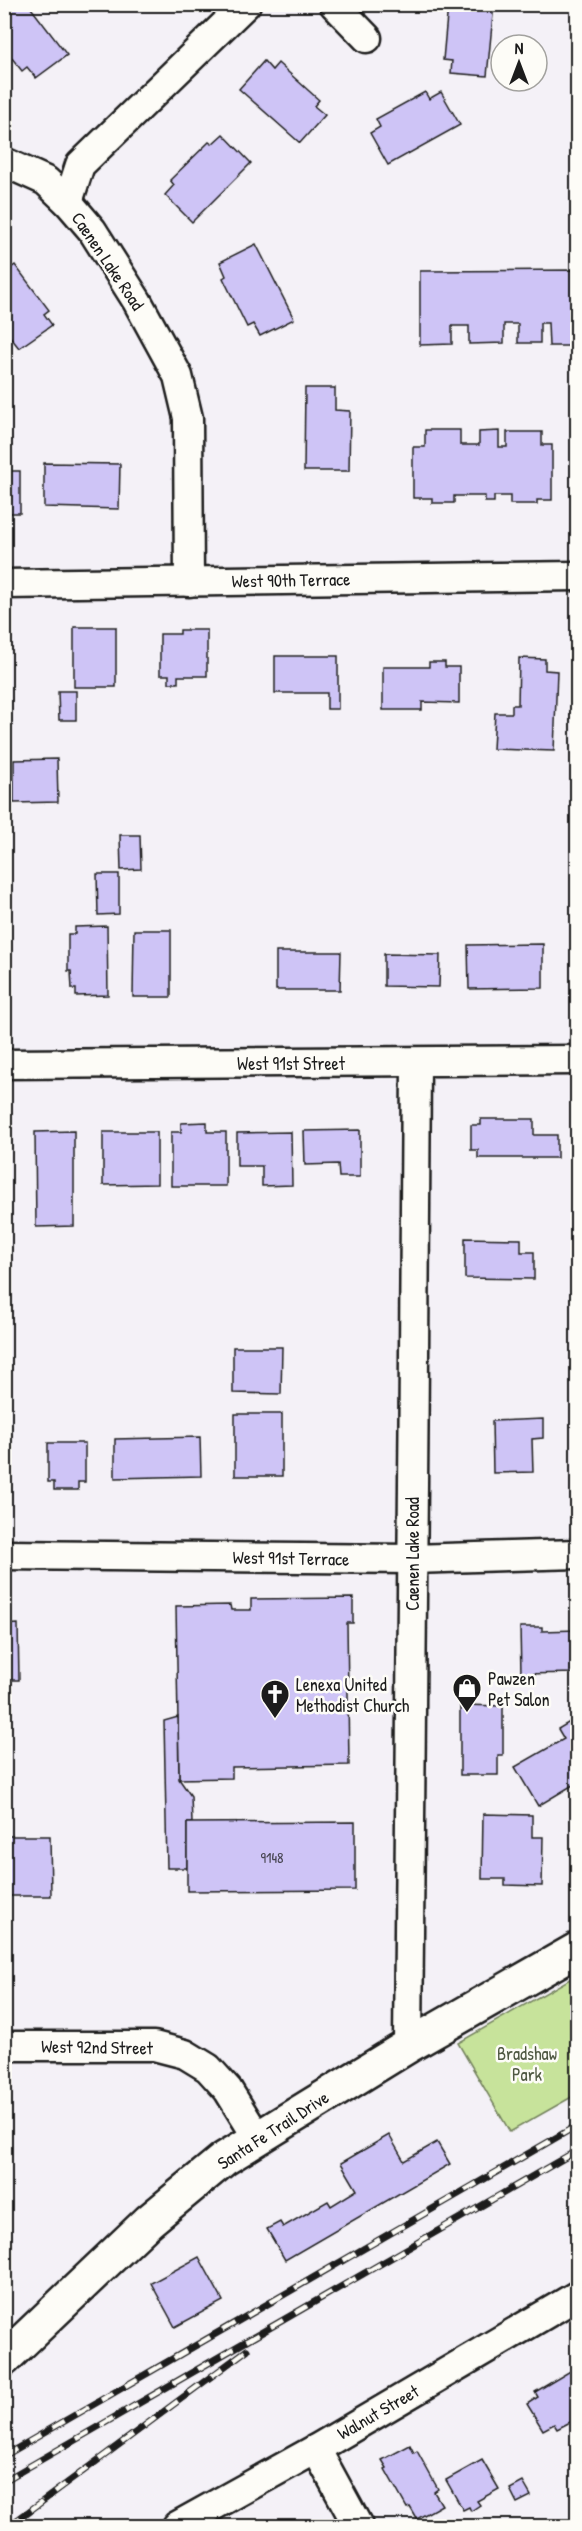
<svg xmlns="http://www.w3.org/2000/svg" width="582" height="2531" font-family="'Patrick Hand',sans-serif">
  <style>
    .green { fill: #c7e39b; stroke: #72805c; stroke-width: 1.5 }
    .building { fill: #cec4f6; stroke: #1c1c1c; stroke-width: 1.5 }
    .lines { fill: none; stroke-linecap: round; stroke-linejoin: round }
    .minor-casing { stroke: #1c1c1c; stroke-width: 33 }
    .secondary-casing { stroke: #1c1c1c; stroke-width: 38 }
    .minor { stroke: #fdfcf7; stroke-width: 28 }
    .secondary { stroke: #fdfcf7; stroke-width: 33 }
    .rail-casing { stroke: #1c1c1c; stroke-width: 7 }
    .rail { stroke: #fdfcf7; stroke-width: 4.5; stroke-dasharray: 14; stroke-linecap: butt }
    .labels { text-anchor: middle; dominant-baseline: central; stroke-width: 5; stroke-linejoin: round; paint-order: stroke }
    .number-label { font-size: 15px; fill: #484652 }
    .street-label { font-size: 18px; fill: #1c1c1c; stroke: #fdfcf7 }
    .poi-label { font-size: 18px; fill: #1c1c1c; stroke: #fdfcf7; text-anchor: start }
    .park-label { font-size: 18px; fill: #4f5842; stroke: #fdfcf7 }
  </style>
  <rect width="100%" height="100%" fill="#f4f1f7"/>
  <filter id="ink" filterUnits="userSpaceOnUse"><feTurbulence type="fractalNoise" baseFrequency=".0167" numOctaves="2"/><feDisplacementMap in="SourceGraphic" scale="12" xChannelSelector="R" yChannelSelector="G"/><feConvolveMatrix kernelMatrix="1 2 1 2 8 2 1 2 1" color-interpolation-filters="sRGB"/></filter>
  <g filter="url(#ink)">
    <!-- green -->
    <path class="green" d="M577,1975V2094L510,2132L458,2043Z"/>
    <!-- building -->
    <g class="building">
      <path d="M4,4H28L67,55L36,78L27,67L22,71L4,48Z"/>
      <path d="M455,4H494L487,76L451,73L452,61L443,60L448,5Z"/>
      <path d="M264,61L272,70L278,63L319,100L314,106L325,115L300,143L239,89Z"/>
      <path d="M425,92L429,99L441,92L460,125L388,165L370,133L380,127L376,119Z"/>
      <path d="M223,134L251,163L192,222L165,195L174,185L170,180L209,142L212,144Z"/>
      <path d="M256,244L294,319L260,336L253,324L247,327L223,278L226,276L220,262Z"/>
      <path d="M4,260L11,268L15,265L49,310L44,314L52,325L19,348L4,329Z"/>
      <path d="M578,270V346H549L548,323H540V343H518V324H504V343L469,344V326H452V344L420,345V271Z"/>
      <path d="M305,388H335V410L350,411L349,471H304Z"/>
      <path d="M425,430H460V445H479V432L499,431V447H507V432H542V445H552V500H537V504H510V496H494V502H485V496H454V503H432V498H413V447H425Z"/>
      <path d="M44,463L120,464L119,509L44,507Z"/>
      <rect x="4" y="471" width="16" height="42"/>
      <rect x="74" y="627" width="42" height="60"/>
      <path d="M180,630H207V676H178V683H169V675H160V634H180Z"/>
      <path d="M275,656H338V709H327V693H275Z"/>
      <path d="M519,658L545,659V670L557,671L554,751L493,749L495,713H512V705H518Z"/>
      <rect x="571" y="659" width="7" height="40"/>
      <path d="M429,662H445V667H459V703L422,702V710H383V667H429Z"/>
      <path d="M58,691H76V720H59Z"/>
      <path d="M57,759L58,802L14,803V760Z"/>
      <path d="M120,835H140L141,869L121,870Z"/>
      <path d="M97,874H119V914L98,915Z"/>
      <path d="M107,926L108,995L76,996V989H72L71,971H68V934H75V927Z"/>
      <path d="M134,930H171V997H133Z"/>
      <path d="M543,944V988L469,989L468,945Z"/>
      <path d="M276,952H341L340,990H276Z"/>
      <path d="M384,954L440,955L439,987L384,986Z"/>
      <path d="M481,1119H534V1135H557V1158H478V1150H471V1125H481Z"/>
      <path d="M207,1122V1132H226V1186H171V1132H181V1123Z"/>
      <path d="M360,1130V1177H339L338,1164L305,1165L304,1131Z"/>
      <path d="M74,1131V1226L36,1227L35,1132Z"/>
      <path d="M103,1132H157V1184L103,1185Z"/>
      <path d="M291,1132L292,1185L262,1186V1166H237V1133Z"/>
      <path d="M465,1238L521,1239V1252H534V1279L465,1278Z"/>
      <path d="M233,1347H282L281,1394L233,1393Z"/>
      <rect x="235" y="1414" width="47" height="62"/>
      <path d="M543,1419V1438L532,1439L533,1472L493,1473L492,1421Z"/>
      <path d="M200,1437L201,1476L115,1478V1439Z"/>
      <path d="M48,1443H85V1482H78V1490H54V1482H48Z"/>
      <path d="M353,1598V1623H347L349,1765L232,1767V1778L179,1779L176,1606L230,1605L231,1610H251V1599Z"/>
      <path d="M18,1624L19,1680H4V1625Z"/>
      <path d="M520,1627H542V1631L578,1630V1673L521,1674Z"/>
      <path d="M460,1705L503,1706V1755H498V1775H460Z"/>
      <path d="M178,1717L179,1779L191,1796L192,1823H187V1868H167L164,1721Z"/>
      <path d="M578,1717V1782L538,1806L515,1767L564,1739L558,1729Z"/>
      <path d="M483,1814L532,1815V1837H543L542,1886L505,1885V1879H482Z"/>
      <path d="M355,1822V1890L187,1891V1823Z"/>
      <path d="M4,1836H50L51,1896H4Z"/>
      <path d="M389,2135L404,2161L437,2142L450,2164L285,2260L267,2229L280,2222L283,2227L328,2201L331,2206L357,2190L341,2163Z"/>
      <path d="M199,2257L223,2301L175,2327L151,2283Z"/>
      <path d="M572,2370L578,2380V2418L557,2429L554,2424L543,2430L527,2404L538,2397L535,2392Z"/>
      <path d="M410,2445L414,2453L417,2451L438,2489L434,2492L442,2505L417,2519L410,2507L407,2508L385,2469L387,2468L382,2460Z"/>
      <path d="M482,2460L499,2489L477,2501L480,2505L471,2511L469,2507L463,2510L446,2480Z"/>
      <path d="M523,2482L531,2496L517,2503L510,2489Z"/>
    </g>
    <g class="lines">
      <!-- minor casing -->
      <g class="minor-casing">
        <g id="minor">
          <path d="M334,4L367,38"/>
          <path d="M4,162L46,181L68,202L92,230L137,301L178,376L188,418L189,582"/>
          <path d="M68,202L80,165L246,4"/>
          <path d="M4,584L578,576"/>
          <path d="M4,1064L578,1060"/>
          <path d="M4,1555L412,1559L578,1554"/>
          <path d="M4,2046H154L185,2054L208,2068L228,2090L257,2137"/>
          <path d="M408,2046C413,1718 413,1390 416,1062"/>
          <path d="M316,2449L358,2526"/>
          <path d="M177,2526L316,2449L578,2295"/>
        </g>
      </g>
      <!-- secondary casing -->
      <g class="secondary-casing">
        <path id="secondary" d="M4,2359L149,2221L224,2159L408,2046L578,1949"/>
      </g>
      <!-- minor -->
      <use href="#minor" class="minor"/>
      <!-- secondary -->
      <use href="#secondary" class="secondary"/>
      <!-- rail casing -->
      <g class="rail-casing">
        <g id="rail">
          <path d="M4,2456L578,2125"/>
          <path d="M4,2481L578,2150"/>
          <path d="M9,2526L247,2350"/>
        </g>
      </g>
      <!-- rail -->
      <use href="#rail" class="rail"/>
    </g>
  </g>
  <!-- icons -->
  <defs>
    <g id="shop-pin" transform="scale(1.5)"><path d="M0 17L-7.5 6A9.5 9.5 0 1 1 7.5 6Z" fill="#1c1c1c" stroke="#fdfcf7"/><path d="M-5-2.5h2.3a2.7 3.5 0 0 1 5.4 0H5L5.5 6h-11ZM-1.5-2.5h3a1.5 2.3 0 0 0-3 0Z" fill="#fff"/></g>
    <g id="church-pin" transform="scale(1.5)"><path d="M0 17L-7.5 6A9.5 9.5 0 1 1 7.5 6Z" fill="#1c1c1c" stroke="#fdfcf7"/><path d="M-1.2-6h2.4v3.5h3.3v2.4h-3.3V6h-2.4V-.1h-3.3v-2.4h3.3Z" fill="#fff"/></g>
  </defs>
  <g fill-rule="evenodd">
    <use href="#shop-pin" x="467" y="1688"/>
    <use href="#church-pin" x="275" y="1694"/>
  </g>
  <g class="labels">
    <!-- number labels -->
    <g class="number-label">
      <text x="272" y="1857">9148</text>
    </g>
    <!-- street labels -->
    <g class="street-label">
      <text transform="translate(108 261) rotate(56)">Caenen Lake Road</text>
      <text transform="translate(291 580) rotate(-1)">West 90th Terrace</text>
      <text x="291" y="1063">West 91st Street</text>
      <text transform="translate(412 1554) rotate(-90)">Caenen Lake Road</text>
      <text transform="translate(291 1558) rotate(1)">West 91st Terrace</text>
      <text transform="translate(97 2047) rotate(1)">West 92nd Street</text>
      <text transform="translate(273 2130) rotate(-33)">Santa Fe Trail Drive</text>
      <text transform="translate(378 2412) rotate(-30)">Walnut Street</text>
    </g>
    <!-- poi labels -->
    <g class="poi-label">
      <text x="488" y="1678">Pawzen<tspan x="488" dy="21">Pet Salon</tspan></text>
      <text x="296" y="1684">Lenexa United<tspan x="296" dy="21">Methodist Church</tspan></text>
    </g>
    <!-- park labels -->
    <g class="park-label">
      <text x="527" y="2053">Bradshaw<tspan x="527" dy="21">Park</tspan></text>
    </g>
  </g>
  <!-- margin -->
  <rect width="582" height="2531" fill="none" stroke="#fdfcf7" stroke-width="24"/>
  <rect x="12" y="12" width="558" height="2507" fill="none" stroke="#1c1c1c" stroke-width="2" filter="url(#ink)"/>
  <!-- north arrow -->
  <g transform="translate(519 63)"><circle r="28" fill="#fdfcf7" stroke="#a3a29f" stroke-width="1.5"/>
  <path d="M0-4.5L10 22L0 15L-10 22Z" fill="#1c1c1c"/>
  <text y="-9" font-size="16" font-weight="bold" text-anchor="middle" fill="#1c1c1c">N</text>
  </g>
</svg>
